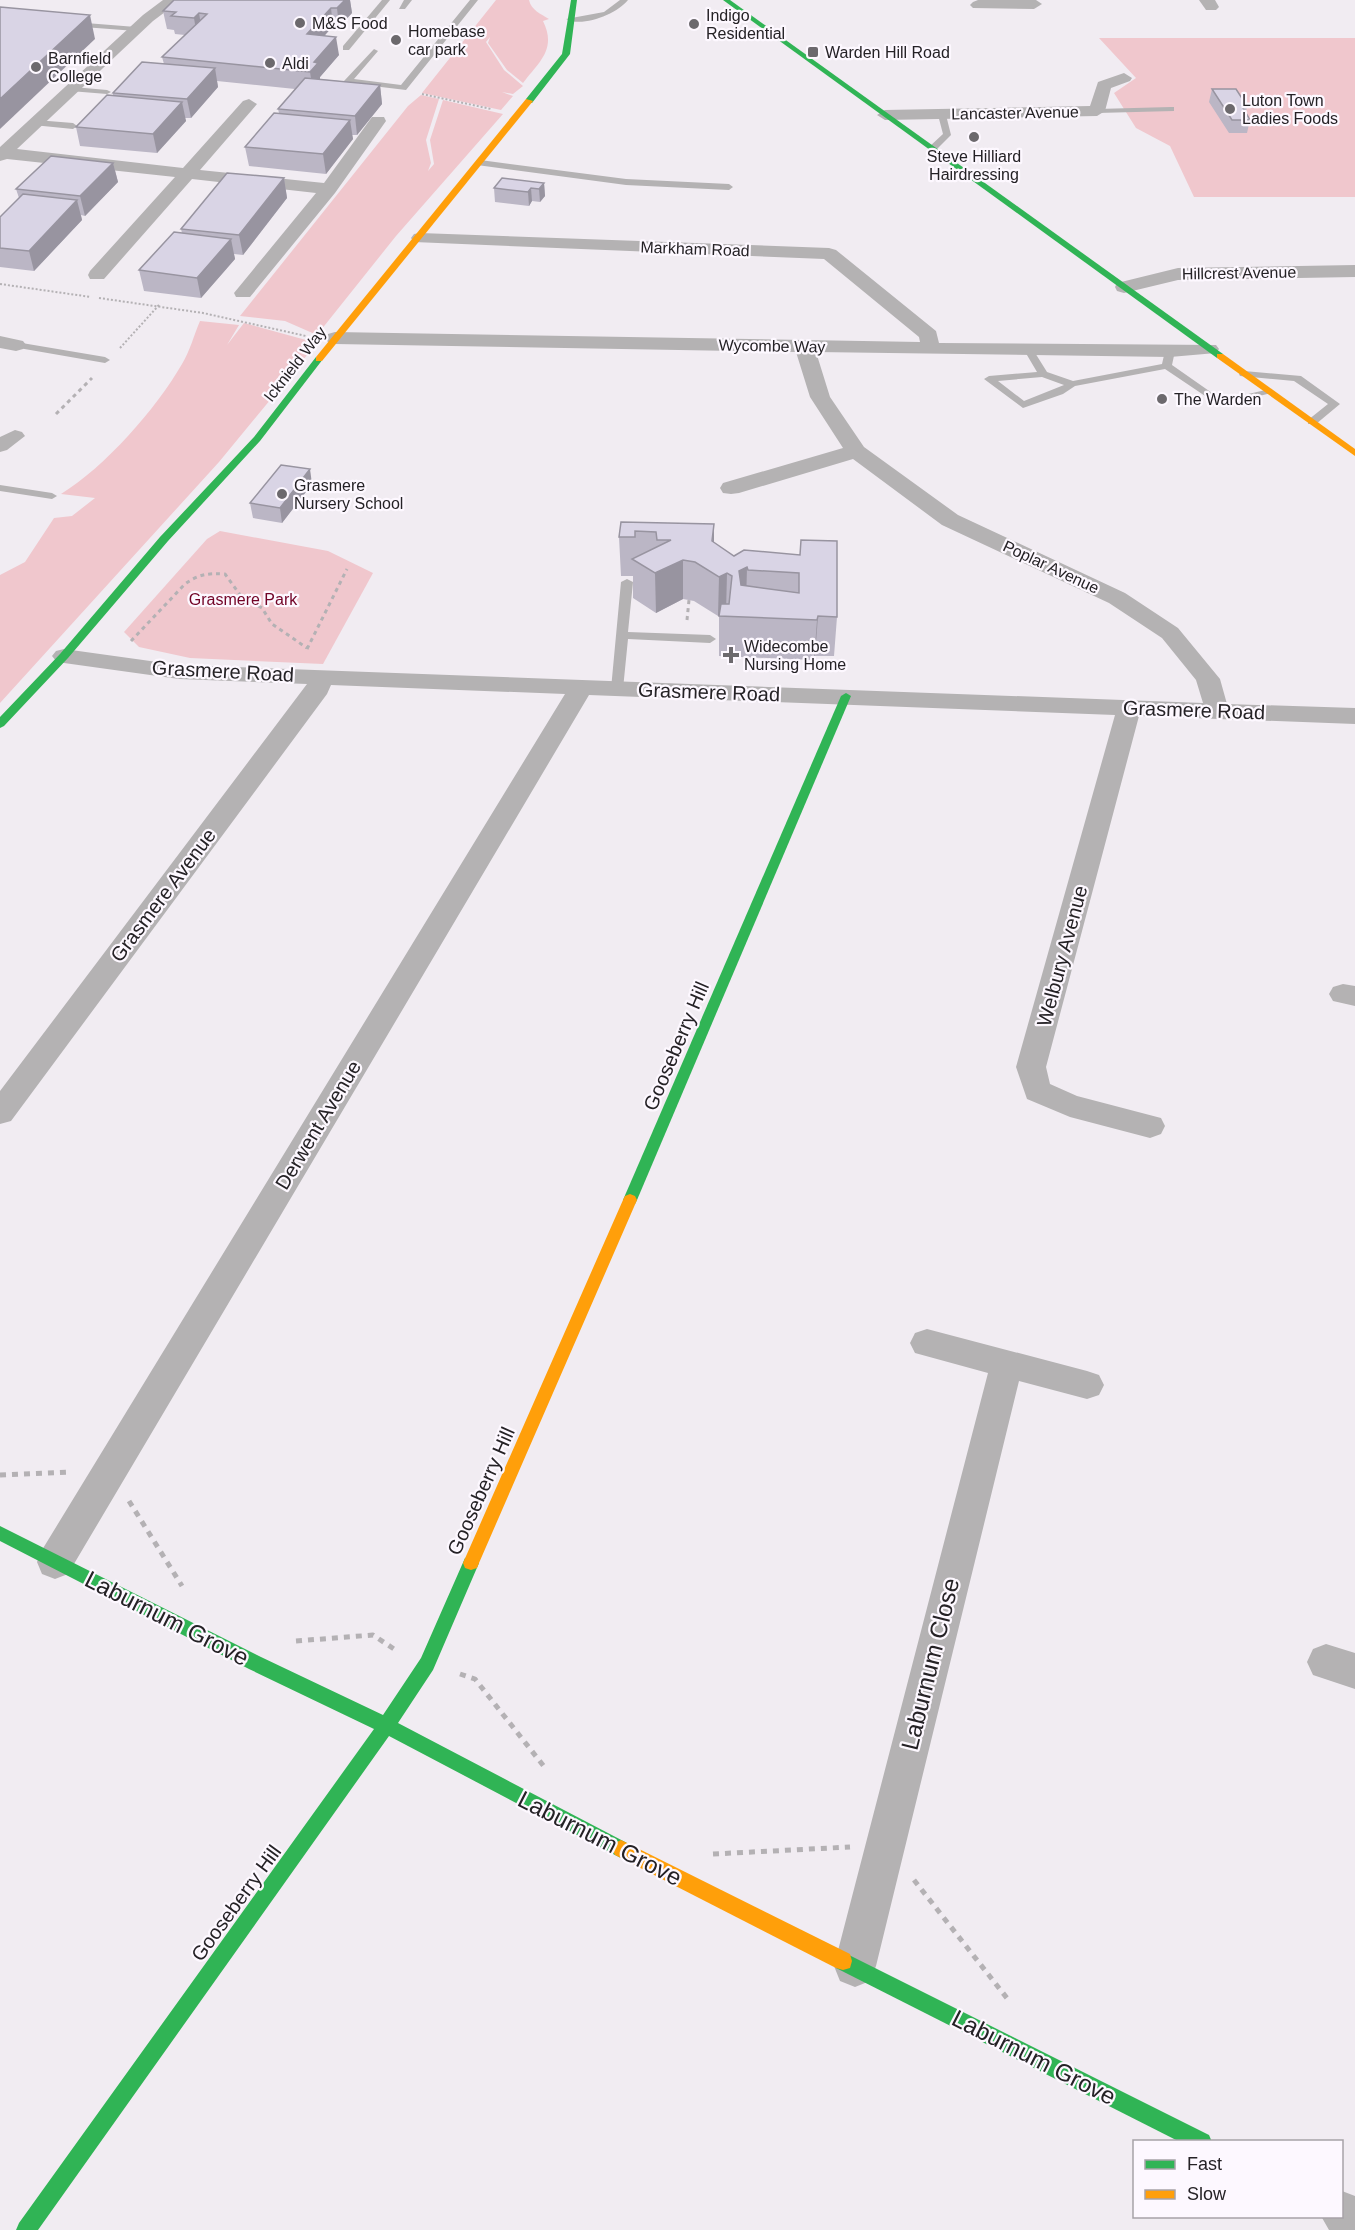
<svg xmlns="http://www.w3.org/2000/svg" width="1355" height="2230" font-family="Arial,sans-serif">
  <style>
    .green { fill: #f0c7cd }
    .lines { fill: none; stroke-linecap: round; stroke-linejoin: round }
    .path-far2 { stroke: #b4b1b4; stroke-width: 2; stroke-dasharray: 2 2; stroke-linecap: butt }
    .path-far1 { stroke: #b4b1b4; stroke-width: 3; stroke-dasharray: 4 4; stroke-linecap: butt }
    .path { stroke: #b4b1b4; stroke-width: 5; stroke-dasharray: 6 6; stroke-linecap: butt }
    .lane { fill: #b4b2b3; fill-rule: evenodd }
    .street { fill: #b4b2b3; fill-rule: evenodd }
    .fast { fill: #30b455; fill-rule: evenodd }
    .slow { fill: #ff9f0a; fill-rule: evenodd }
    .wall { fill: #bbb6c5 }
    .shaded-wall { fill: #9894a0 }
    .building { fill: #d9d4e5; stroke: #9894a0; stroke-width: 1.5; fill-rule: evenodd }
    .poi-dot { fill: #6c696d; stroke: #fdf8ff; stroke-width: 2 }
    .labels { text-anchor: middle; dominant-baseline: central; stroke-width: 4.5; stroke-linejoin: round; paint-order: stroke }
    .far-poi-label { font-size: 16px; fill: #252226; stroke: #fdf8ff; text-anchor: start }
    .far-street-label { font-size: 16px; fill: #252226; stroke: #fdf8ff }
    .far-park-label { font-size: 16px; fill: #710326; stroke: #fdf8ff }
    .street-label { font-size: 20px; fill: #252226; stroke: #fdf8ff }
    .near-street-label { font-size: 24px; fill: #252226; stroke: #fdf8ff }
  </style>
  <rect width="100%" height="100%" fill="#f1ecf2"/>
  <!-- green -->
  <g class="green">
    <path d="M496,0H529C531,10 541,14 549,19L543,21C557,49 539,62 523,83L507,70L488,43L490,37L486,42L504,70L523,86L513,94L502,92L513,96L501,110L422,93Z"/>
    <path d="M1099,38H1355V197H1194L1170,146L1136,128L1114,93L1136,78Z"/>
    <path d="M421,95L439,99L426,140L431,163L428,171L434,164L430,140L443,100L503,114L396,236L317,335L285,321L240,316L408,106Z"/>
    <path d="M200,321L239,325L227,345L244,323L317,343L219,462L0,703V575L25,562L54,518L72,516L95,498L61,494C105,467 156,409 182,364C190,351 194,335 200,321Z"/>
    <path d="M220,531L328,551L373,573L323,664L190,658L139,647L124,632L207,539Z"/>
  </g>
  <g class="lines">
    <!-- path-far2 -->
    <g class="path-far2">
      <path d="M422,94L491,109"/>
      <path d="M0,284L91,297"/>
      <path d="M99,298L203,313L306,336"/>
      <path d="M120,348L159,305"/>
    </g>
    <!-- path-far1 -->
    <g class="path-far1">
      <path d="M56,414L92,378"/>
      <path d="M687,620L689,600"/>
      <path d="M131,641L185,584C199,574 208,573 225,574L241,596L262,608L272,624L307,648"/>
      <path d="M307,649L347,569"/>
    </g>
    <!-- path -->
    <g class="path">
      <path d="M0,1475L71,1472"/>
      <path d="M129,1501L182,1586"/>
      <path d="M296,1641L373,1635L394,1649"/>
      <path d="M460,1674L475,1679L546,1769"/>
      <path d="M713,1854L850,1847"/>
      <path d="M914,1880L1010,2002"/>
    </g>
    <!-- lane -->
    <g class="lane">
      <path d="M382,0H390L349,50H343V46Z"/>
      <path d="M404,0H412L405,9H399Z"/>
      <path d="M470,0H478L406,90L348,83L344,81L374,49L378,51L354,79L401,85Z"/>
      <path d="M620,0H628C617,14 582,28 566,19L604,12Z"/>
      <path d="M73,22L136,27L140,29L136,31L70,26L69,24Z"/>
      <path d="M73,87L107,90L111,92L107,94L70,91L69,89Z"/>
      <path d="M1171,107H1174V111L1097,113L1093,111L1097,109Z"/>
      <path d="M942,113L946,115L951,135L935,151H929V147L943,134L938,115Z"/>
      <path d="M36,120L73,123L77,126L73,129L33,125V121Z"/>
      <path d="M480,160L626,179L729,184L733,187L729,190L626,185L477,165L476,163Z"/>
      <path d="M16,342L105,357L110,360L105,363L13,347V343Z"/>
      <path d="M1026,348H1032L1047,372L1073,381L1162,364L1165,351L1170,348L1175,351L1172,365L1222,400L1270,389L1275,392L1220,406L1165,369L1075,386L1063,394L1023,408L984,379L989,376L1037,372L1024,350ZM1042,377L1064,385L1024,401L998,381Z"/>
      <path d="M1244,371L1301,376L1340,404L1316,424H1308V420L1328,404L1294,381L1240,376L1239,374Z"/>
      <path d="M0,485L52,493L57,496L52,499L0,491Z"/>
      <path d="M627,579L633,582L628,632L710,635L716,639L710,643L628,639L623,689L617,693L611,689L621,582Z"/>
    </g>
    <!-- street -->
    <g class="street">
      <path d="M163,0H181L153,21L17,149L183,168L243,101L249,99L257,104L200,170L324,183L372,117H384L386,121L335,193L250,297H236L234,293L316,193L192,179L104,279H90L88,275L90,271L175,177L7,159L0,161V147L143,15Z"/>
      <path d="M978,0H1036L1042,4L1034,9L973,8L970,5L973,2Z"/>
      <path d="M1199,0H1215L1219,7L1216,10H1206Z"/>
      <path d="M1124,73L1132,78L1130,81L1111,88L1105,111L1097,116L885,120L877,115L885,110L1090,106L1098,82Z"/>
      <path d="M420,233L829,248L836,250L936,331L939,343L1216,345L1219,349L1216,353L1170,357L816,352L830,397L864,447L958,515L1125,593L1178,628L1220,679L1227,704L1355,708V724L1139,716L1046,1067L1050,1084L1077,1096L1161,1118L1165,1126L1161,1134L1150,1138L1070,1117L1027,1099L1016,1067L1115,715L589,695L68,1574L55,1579L42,1574L37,1562L42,1550L565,694L331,685L327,694L11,1121L0,1124V1091L307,684L179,679L64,663L56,661L52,656L56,651L64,649L179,665L1203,703L1196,680L1162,638L1109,603L942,525L853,459L739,493L731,494L723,493L720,488L723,483L843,448L810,397L796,352L335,344L328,342L325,338L328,334L335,332L920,342L919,337L824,259L414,242L411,238L414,234Z"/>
      <path d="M1355,265V277L1178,280L1124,293L1117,291L1115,287L1117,283L1178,268Z"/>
      <path d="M0,336L23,341L26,345L23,349L16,351L0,348Z"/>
      <path d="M15,430L22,432L25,436L7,450L0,452V437Z"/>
      <path d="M1343,984L1355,986V1006L1333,1001L1329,994L1333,987Z"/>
      <path d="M927,1329L1087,1371L1099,1375L1104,1385L1099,1395L1087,1399L1019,1381L876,1966L870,1981L855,1987L840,1981L834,1966L988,1373L915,1353L910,1343L915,1333Z"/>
      <path d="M1326,1644L1355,1653V1689L1313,1675L1307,1662L1313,1649Z"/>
      <path d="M1342,2191L1355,2196V2230H1329L1321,2216H1342Z"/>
    </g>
    <!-- fast -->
    <g class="fast">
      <path d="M571,0H577L570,54L532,103H526V99L562,54Z"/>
      <path d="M723,0H730L1223,354V358H1217Z"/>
      <path d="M316,357L323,359L260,441L168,541L68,658L4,726L0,728V717L60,654L160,537L254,437Z"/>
      <path d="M846,693L851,696L637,1200L635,1204H625L623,1200L841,696Z"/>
      <path d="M0,1526L261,1657L383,1715L421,1658L465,1558L471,1556L477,1558L479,1563L433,1670L398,1723L627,1843L630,1849L627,1855L621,1858L615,1855L389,1736L38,2230H16L19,2223L374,1729L249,1669L0,1541Z"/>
      <path d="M843,1952L1209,2135L1212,2142H1180L836,1968L834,1961L836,1954Z"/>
    </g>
    <!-- slow -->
    <g class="slow">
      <path d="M526,99L533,101L322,361H316V357Z"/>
      <path d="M1217,354H1223L1355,449V456L1217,358Z"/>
      <path d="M630,1194L635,1196L637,1200L479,1563L477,1568L471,1570L465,1568L463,1563L623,1200L625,1196Z"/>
      <path d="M621,1840L850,1954L852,1961L850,1968L843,1970L836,1968L615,1855L612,1849L615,1843Z"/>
    </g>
  </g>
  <!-- wall -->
  <g class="wall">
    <path d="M174,0H350L352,13L339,27L333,26L325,35L339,55L320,77V79L380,85L382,104L357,135H352L353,139L326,174L249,166L245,147L279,113L278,109L295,89L217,81L218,87L191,118H185L186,121L157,153L80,146L76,127L113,96V93L164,64L162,57L185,35L175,34L174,30L167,29L163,11Z"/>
    <path d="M1212,89L1247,106L1246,112L1250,120L1247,133H1229L1209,102Z"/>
    <path d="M113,163L118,182L85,216L81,215L82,220L34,271L0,267V217L19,198L16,189Z"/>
    <path d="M284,178L287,198L243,255L234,254L235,259L201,298L144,291L139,270L182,233L181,229Z"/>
    <path d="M544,183L545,196L540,202L532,201L529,206L495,202L494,188Z"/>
    <path d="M312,484L282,523L253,518L250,503Z"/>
    <path d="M621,522L714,543L734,556L800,555L837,617L834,656H815L814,660L719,656V616H718L694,601L683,599L656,613L633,598V576H621L619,537Z"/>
  </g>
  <!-- shaded-wall -->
  <g class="shaded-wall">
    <path d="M345,0H350L352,13L339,27L337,8Z"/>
    <path d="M331,8L333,26L310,52L307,34Z"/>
    <path d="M199,13L202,32L197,37L194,18Z"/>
    <path d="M90,15L95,39L0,129V99Z"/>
    <path d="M336,37L339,55L320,77V82L313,91L310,72L314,62Z"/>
    <path d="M215,68L218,87L191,118L187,99Z"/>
    <path d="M380,85L382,104L357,135L355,116Z"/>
    <path d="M182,102L186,121L157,153L153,134Z"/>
    <path d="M350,120L353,139L326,174L323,154Z"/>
    <path d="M113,163L118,182L85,216L80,196Z"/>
    <path d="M284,178L287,198L243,255L239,235Z"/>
    <path d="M544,183L545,196L540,202L539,189Z"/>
    <path d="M531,188L532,201L529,206L528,192Z"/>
    <path d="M77,200L82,220L34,271L29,251Z"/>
    <path d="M231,239L235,259L201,298L197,278Z"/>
    <path d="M310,469L312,484L282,523L280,508Z"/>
    <path d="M714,524V563L712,541Z"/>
    <path d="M683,560V599L656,613L655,573Z"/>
    <path d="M747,567L746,606L738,611L739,571Z"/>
    <path d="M727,573L726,613L718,616L719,577Z"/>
    <path d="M818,616L815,656L814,660L817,620Z"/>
  </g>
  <!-- building -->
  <g class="building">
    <path d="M174,0H345L337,8H331L307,34L336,37L314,62L318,63L310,72L162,57L207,14L199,13L194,18L171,16L176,12L163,11Z"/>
    <path d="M0,7L90,15L0,99Z"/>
    <path d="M142,62L215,68L187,99L113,93Z"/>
    <path d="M305,78L380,85L355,116L278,109Z"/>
    <path d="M1212,89H1236L1247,106H1242L1250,120H1232Z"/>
    <path d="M107,95L182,102L153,134L76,127Z"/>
    <path d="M274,113L350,120L323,154L245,147Z"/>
    <path d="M51,156L113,163L80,196L16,189Z"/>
    <path d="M227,173L284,178L239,235L181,229Z"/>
    <path d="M502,178L544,183L539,189L531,188L528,192L494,188Z"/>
    <path d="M23,194L77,200L29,251L0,248V217Z"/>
    <path d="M174,232L231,239L197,278L139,270Z"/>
    <path d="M281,465L310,469L280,508L250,503Z"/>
    <path d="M621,522L714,524L712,541L734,556L744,550L800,555L801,540L837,541V617L818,616L817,620L719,616L721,604H729L732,576L727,573L719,577L695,562L683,560L655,573L632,559L671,540H657L656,532L635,531V537H619ZM747,567L748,570L799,573V593L741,585L739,571Z"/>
  </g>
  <!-- markers -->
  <g class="poi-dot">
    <circle cx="300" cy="23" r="6"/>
    <circle cx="694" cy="24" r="6"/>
    <circle cx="396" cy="40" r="6"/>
    <rect x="807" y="46" width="12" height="12" rx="3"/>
    <circle cx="270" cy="63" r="6"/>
    <circle cx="36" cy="67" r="6"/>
    <circle cx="1230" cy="109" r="6"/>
    <circle cx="974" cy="137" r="6"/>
    <circle cx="1162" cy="399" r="6"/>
    <circle cx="282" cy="494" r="6"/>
    <path d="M728 646h6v6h6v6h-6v6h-6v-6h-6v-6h6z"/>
  </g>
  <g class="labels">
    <!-- far-poi labels -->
    <g class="far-poi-label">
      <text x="706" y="15">Indigo<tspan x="706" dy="18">Residential</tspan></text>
      <text x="312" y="23">M&amp;S Food</text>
      <text x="408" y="31">Homebase<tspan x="408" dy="18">car park</tspan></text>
      <text x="825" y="52">Warden Hill Road</text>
      <text x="48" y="58">Barnfield<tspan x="48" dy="18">College</tspan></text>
      <text x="282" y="63">Aldi</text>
      <text x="1242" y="100">Luton Town<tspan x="1242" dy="18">Ladies Foods</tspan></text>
      <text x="974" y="156" text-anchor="middle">Steve Hilliard<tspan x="974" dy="18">Hairdressing</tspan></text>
      <text x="1174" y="399">The Warden</text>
      <text x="294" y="485">Grasmere<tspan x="294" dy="18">Nursery School</tspan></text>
      <text x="744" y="646">Widecombe<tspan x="744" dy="18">Nursing Home</tspan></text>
    </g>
    <!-- far-street labels -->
    <g class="far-street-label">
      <text transform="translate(1015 113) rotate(-1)">Lancaster Avenue</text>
      <text transform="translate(695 249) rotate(2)">Markham Road</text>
      <text transform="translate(1239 273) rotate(-1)">Hillcrest Avenue</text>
      <text transform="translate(772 346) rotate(1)">Wycombe Way</text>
      <text transform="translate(295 364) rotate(-52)">Icknield Way</text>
      <text transform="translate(1051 567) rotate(25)">Poplar Avenue</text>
    </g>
    <!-- far-park labels -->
    <g class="far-park-label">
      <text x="243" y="599">Grasmere Park</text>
    </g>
    <!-- street labels -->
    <g class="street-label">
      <text transform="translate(223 671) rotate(3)">Grasmere Road</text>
      <text transform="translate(709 692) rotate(2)">Grasmere Road</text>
      <text transform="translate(1194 710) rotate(2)">Grasmere Road</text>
      <text transform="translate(163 895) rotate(-53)">Grasmere Avenue</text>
      <text transform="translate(1062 956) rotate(-75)">Welbury Avenue</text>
      <text transform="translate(676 1046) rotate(-67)">Gooseberry Hill</text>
      <text transform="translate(318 1125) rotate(-59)">Derwent Avenue</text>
      <text transform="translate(481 1491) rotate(-66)">Gooseberry Hill</text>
      <text transform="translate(236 1903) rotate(-54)">Gooseberry Hill</text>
    </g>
    <!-- near-street labels -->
    <g class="near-street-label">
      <text transform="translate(167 1618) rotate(27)">Laburnum Grove</text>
      <text transform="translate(930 1664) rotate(-76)">Laburnum Close</text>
      <text transform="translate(600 1838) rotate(27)">Laburnum Grove</text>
      <text transform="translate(1034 2057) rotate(27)">Laburnum Grove</text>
    </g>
  </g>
  <!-- legend -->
  <rect x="1133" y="2140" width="210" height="78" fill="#fdf8ff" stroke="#a7a2a8" stroke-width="1.5"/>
  <rect x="1145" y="2160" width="30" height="9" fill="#30b455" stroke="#a7a2a8" stroke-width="1.5"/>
  <text x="1187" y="2170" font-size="18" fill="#252226">Fast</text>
  <rect x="1145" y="2190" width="30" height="9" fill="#ff9f0a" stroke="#a7a2a8" stroke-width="1.5"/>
  <text x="1187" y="2200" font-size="18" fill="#252226">Slow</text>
</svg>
